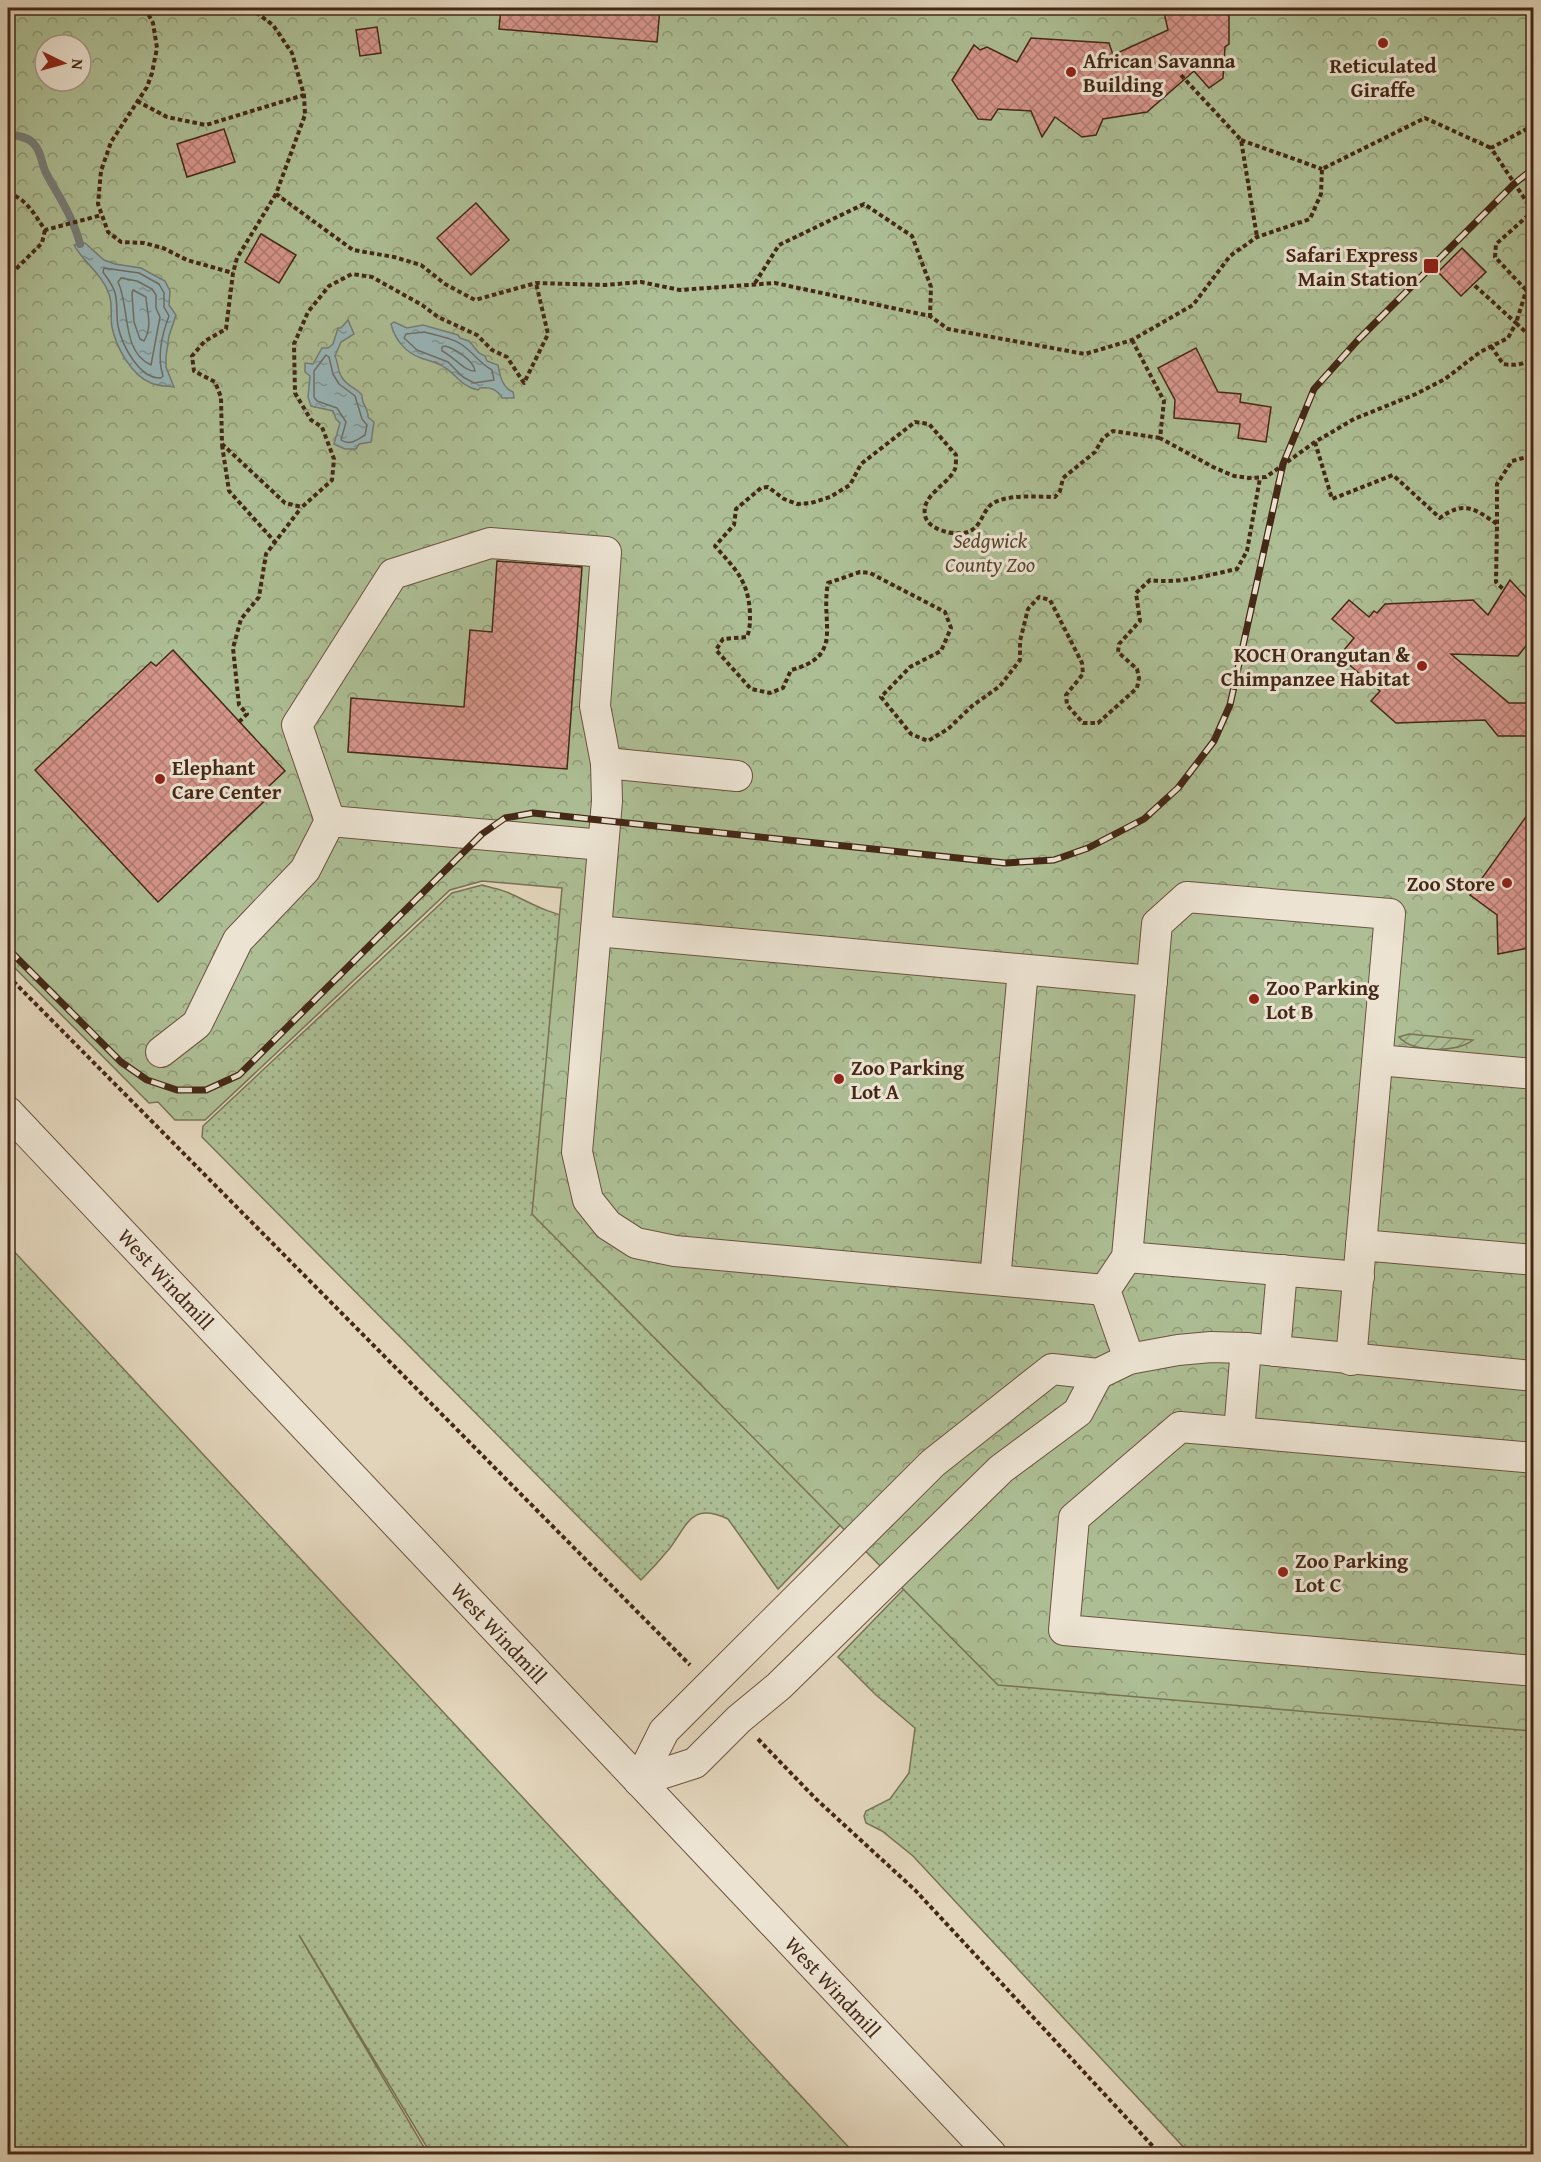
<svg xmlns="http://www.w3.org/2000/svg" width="1541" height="2162" font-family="'Gentium Book Plus',serif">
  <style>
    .grass { fill: url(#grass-dots); stroke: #787355; stroke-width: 1.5 }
    .park { fill: url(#park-crowns); stroke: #787355; stroke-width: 1.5; fill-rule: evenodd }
    .garden { fill: url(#garden-furrows); stroke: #787355; stroke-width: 1.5 }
    .water { fill: url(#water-ripples); stroke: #767d78; stroke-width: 1.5 }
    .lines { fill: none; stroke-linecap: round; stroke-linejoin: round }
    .shore { stroke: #6e6f68; stroke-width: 1.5 }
    .stream { stroke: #767d78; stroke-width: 8 }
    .building { fill: url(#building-cross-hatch); stroke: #442816; stroke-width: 1.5 }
    .minor-casing { stroke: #6c533f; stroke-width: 32 }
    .path { stroke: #442816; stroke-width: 4; stroke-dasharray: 4.5 3; stroke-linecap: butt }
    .minor { stroke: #ece3d2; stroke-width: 30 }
    .rail-casing { stroke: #442816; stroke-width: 7 }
    .rail { stroke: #ece3d2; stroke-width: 4.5; stroke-dasharray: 14; stroke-linecap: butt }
    .poi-dot { fill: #8f2418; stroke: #ece3d2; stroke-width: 2 }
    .labels { text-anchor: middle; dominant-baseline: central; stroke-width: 6; stroke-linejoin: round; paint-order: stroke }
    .poi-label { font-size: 21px; font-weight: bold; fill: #442816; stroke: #ece3d2; text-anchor: start }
    .park-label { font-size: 21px; font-style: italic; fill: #59462f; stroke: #ece3d2 }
    .street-label { font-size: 21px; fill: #442816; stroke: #ece3d2 }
  </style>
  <defs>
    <pattern id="grass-dots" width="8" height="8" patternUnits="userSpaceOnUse" patternTransform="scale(1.5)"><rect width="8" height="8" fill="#adbe94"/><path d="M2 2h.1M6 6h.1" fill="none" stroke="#8e9a78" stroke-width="1.8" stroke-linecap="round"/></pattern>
    <pattern id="park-crowns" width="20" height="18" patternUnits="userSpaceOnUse" patternTransform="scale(1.5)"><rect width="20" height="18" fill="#adbe94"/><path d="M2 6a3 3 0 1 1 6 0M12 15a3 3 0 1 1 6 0" fill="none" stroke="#8e9a78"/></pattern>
    <pattern id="garden-furrows" width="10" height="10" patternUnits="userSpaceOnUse" patternTransform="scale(1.5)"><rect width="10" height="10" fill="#adbe94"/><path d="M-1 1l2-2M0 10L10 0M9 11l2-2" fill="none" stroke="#8e9a78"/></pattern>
    <pattern id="water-ripples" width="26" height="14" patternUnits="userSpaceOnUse" patternTransform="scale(1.5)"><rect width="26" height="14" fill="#98b6b9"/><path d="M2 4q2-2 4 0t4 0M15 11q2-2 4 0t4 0" fill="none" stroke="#7e9495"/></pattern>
    <pattern id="building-cross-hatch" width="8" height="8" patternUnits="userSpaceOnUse" patternTransform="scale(1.5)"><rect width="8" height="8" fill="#d6958b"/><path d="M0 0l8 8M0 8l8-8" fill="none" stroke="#af7a71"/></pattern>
  </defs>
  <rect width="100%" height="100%" fill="#e2d4ba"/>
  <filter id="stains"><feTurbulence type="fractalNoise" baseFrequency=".00333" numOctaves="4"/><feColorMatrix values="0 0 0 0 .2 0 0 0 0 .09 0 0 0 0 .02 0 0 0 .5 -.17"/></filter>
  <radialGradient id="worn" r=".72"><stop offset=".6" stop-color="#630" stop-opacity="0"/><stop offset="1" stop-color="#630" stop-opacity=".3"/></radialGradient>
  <!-- grass -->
  <g class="grass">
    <path d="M482,885C491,888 501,889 509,893C533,904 545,912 572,918L850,1515L778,1589L728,1519C691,1502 688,1524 670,1548C661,1559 651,1570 641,1580L202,1137L203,1126L452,893Z"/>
    <path d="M8,1245L855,2154H431L299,1935L428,2154H8Z"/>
    <path d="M929,1563L1533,1689V2154H1190L913,1856L882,1831L866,1823L864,1816L866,1811L890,1799L909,1773L915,1728L876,1695L838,1657Z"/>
  </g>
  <!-- park -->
  <path class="park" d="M8,8H1533V1731L998,1685L532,1214L562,888L482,881L450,890L205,1120H175L158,1102L149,1103L8,961ZM45,45H81V81H45Z"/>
  <!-- garden -->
  <path class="garden" d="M1409,1034L1473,1040C1457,1053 1413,1053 1399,1037Z"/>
  <!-- water -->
  <g class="water">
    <path d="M85,243L104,260L115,264L141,268L165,281L170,291L169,305L176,315L169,336L166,356V367L174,387C167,386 157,386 151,383C131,375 116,347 112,327C110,316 113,305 109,294C103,275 84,263 74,245Z"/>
    <path d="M348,320L354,334L341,342L335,356C339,364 337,372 343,379C348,386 357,389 362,395C361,404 369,409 368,417L374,422L371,442L359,444L356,449H345L334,444L340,423L336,419L333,411L311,406L308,397L310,376L305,372V363L313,364L322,348H328L333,344L338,328H341Z"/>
    <path d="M394,322L407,328L423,325L458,335L460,338L469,341L479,353L485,356L487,361L498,365C500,375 502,388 513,392L514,398H502C497,389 490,387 480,388L478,390C462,387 457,375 444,367C437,362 429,361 421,358C406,353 395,340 391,324Z"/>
  </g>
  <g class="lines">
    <!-- shore -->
    <g class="shore">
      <path d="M104,268L139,273L159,284L164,293V307L169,316C162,334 157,357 163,376L161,378C139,379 122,345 118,326C116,315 118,303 115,293C113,285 107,278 103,272Z"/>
      <path d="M121,278L137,281L152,289L156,295V308L160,317L151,365C121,352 130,306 118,282Z"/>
      <path d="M133,290L146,297C147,314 153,325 144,341L140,339L134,322L132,293Z"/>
      <path d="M424,332C438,336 455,338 466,348C475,355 481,364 492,370L494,380L474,383L463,377L448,362L417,350L404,338L406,334Z"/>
      <path d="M445,346C456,349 474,361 475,371C465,372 453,356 442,351V347Z"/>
      <path d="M326,355L329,357L333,374L339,384L355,396L362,419L367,425L365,435C357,440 350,446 341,440L346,422L337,408L317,401L314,397V371Z"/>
    </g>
    <!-- stream -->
    <path class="stream" d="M8,134C16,136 27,136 33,143C42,152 41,163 46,173C59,197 73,217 80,244"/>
  </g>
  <!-- building -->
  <g class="building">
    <path d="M501,8H660L657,42L499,29Z"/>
    <path d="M1163,8H1222L1229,16V44L1225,47L1223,78L1209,88L1194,71L1147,112L1103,119L1096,135L1082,137L1055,117L1042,137L1031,111L998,109L991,120L978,119L952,80L974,45L980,50L987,47L1017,62L1031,38L1109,43L1113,55L1168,30Z"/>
    <path d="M377,27L381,53L360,56L356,30Z"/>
    <path d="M224,129L235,162L187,177L177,144Z"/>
    <path d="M476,203L509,240L471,275L437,238Z"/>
    <path d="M261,234L296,255L279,283L245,262Z"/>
    <path d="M1462,248L1486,272L1461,296L1438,272Z"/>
    <path d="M1196,348L1218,392L1241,394L1240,402L1271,407L1266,442L1238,438L1240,424L1174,418L1175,400L1158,368Z"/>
    <path d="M497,561L582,567L567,769L348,752L351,698L464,707L470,630L492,632Z"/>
    <path d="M1510,580L1533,605V637L1518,656L1451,654L1509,703H1531V736H1498L1485,720L1396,723L1371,701L1380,691L1339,656L1354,638L1332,619L1349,600L1369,617L1374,611L1377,613L1385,604L1473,600L1488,615Z"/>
    <path d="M173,650L285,771L268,787L273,793L158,902L35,770L151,662L156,666Z"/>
    <path d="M1533,807V947L1498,954L1497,915L1470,895Z"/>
  </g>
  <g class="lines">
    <!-- minor casing -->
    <g class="minor-casing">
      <g id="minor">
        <path d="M606,763L737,776"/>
        <path d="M330,821L297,725L393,574L490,543L606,552L595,706L606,763L607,801L577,1152L588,1200L608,1225L636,1243L675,1251L1105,1290"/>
        <path d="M596,931L1152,981"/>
        <path d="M161,1052L197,1024L238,940L305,870L330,821L603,845"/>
        <path d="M1378,1060L1534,1074"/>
        <path d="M8,1112L991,2154"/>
        <path d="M1361,1245L1534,1260"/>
        <path d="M1127,1257L1359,1277"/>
        <path d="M995,1280L1023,970"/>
        <path d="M1275,1351L1282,1270"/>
        <path d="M1129,1359L1105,1290L1127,1257L1157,924L1187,897L1390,914L1351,1360"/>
        <path d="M1239,1432L1246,1348"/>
        <path d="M1534,1458L1180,1427L1074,1518L1064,1630L1534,1671"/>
        <path d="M639,1781L664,1731L710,1685L933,1463L1052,1369L1098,1374L1129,1359L1178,1350L1211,1347L1246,1348L1534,1376"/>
        <path d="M639,1781L695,1763L739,1719L779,1686L1001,1469L1078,1412L1098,1374"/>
      </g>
    </g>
    <!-- path -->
    <g class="path">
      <path d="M145,8L153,23L157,48L152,73L147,87L111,142L101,171L98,204L108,232L121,242L144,243L163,248L187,260L233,273"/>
      <path d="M250,8L273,25L292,53L304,95L305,115L276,194L353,250L394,257L421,265L445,284L475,300L536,283L605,285L641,282L680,290L775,283L930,316L948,329L1085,354L1132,340L1193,305L1230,256L1257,237L1310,219L1321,194L1322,169L1425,118L1491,148"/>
      <path d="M1181,75L1241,140L1257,237"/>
      <path d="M137,101L167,117L206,125L304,95"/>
      <path d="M1534,125L1491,148L1534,213"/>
      <path d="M1241,140L1322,169"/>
      <path d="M8,193C26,198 35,215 45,230L102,215"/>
      <path d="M276,194L237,258L233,273L226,329L205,341L192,356L194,371L215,382L221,397L222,444L285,503L302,507L332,480L334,459L322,427L311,420L295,393L294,344L308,312L329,286L352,274L372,277L422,305L438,317L477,335L492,350L507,357L524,383L548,334L536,283"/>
      <path d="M1534,266L1516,323L1534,340"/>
      <path d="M8,281L12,273L42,243L45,230"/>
      <path d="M755,283L779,245L864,204L912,236L931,287L930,316"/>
      <path d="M1526,290L1495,257L1496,244L1533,211"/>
      <path d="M1132,340L1164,401L1160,438L1213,467L1234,476L1249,478L1266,477L1315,442L1354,419L1416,394L1445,379L1480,352L1508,338L1516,323L1473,284"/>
      <path d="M1491,346L1503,364C1515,366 1526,365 1534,355"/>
      <path d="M1160,438L1113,431L1103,438L1095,452L1063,478L1060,491L1055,497C1036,497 1013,494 995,502C983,508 983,523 972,530C960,538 927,531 925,515C921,495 948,485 955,469C956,466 956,459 956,455L929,424L915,422L861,464L850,485L830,497L811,503L797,504L784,499L768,487L761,488L736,509L734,525L715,546C736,570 748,580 750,613C750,623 750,629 747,637L723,639L716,650L751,689L770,693L783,688L791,670C845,656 820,624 828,583L860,572L870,573L945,612L951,628L941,651L910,667L881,697L911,734L928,741L948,729L972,706L1000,686L1020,660V641L1028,609L1039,597L1050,600L1082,663L1083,674L1066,695L1067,705L1083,723H1098L1137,688L1139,678L1137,669L1118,652L1119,644L1140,621L1136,593L1150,580C1180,584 1208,575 1237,569L1247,551L1260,478"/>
      <path d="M1315,442L1332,499L1393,475L1440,518C1464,500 1475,509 1497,524L1496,582L1504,590"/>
      <path d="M222,445L229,491L275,542L301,508"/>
      <path d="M1497,524V484L1512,461L1534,455"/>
      <path d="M239,722L247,714L239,705L233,648L241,619L259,597L266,554L275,542"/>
      <path d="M8,976L690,1665"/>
      <path d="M758,1739L816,1799L915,1890L1160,2154"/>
    </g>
    <!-- minor -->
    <use href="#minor" class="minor"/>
    <!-- rail casing -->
    <g class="rail-casing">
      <path id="rail" d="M8,949L121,1062L147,1080L177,1090H206L239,1075L482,834L505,818L533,813L1005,863L1054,860L1088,848L1144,819L1178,788L1214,741L1230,705L1283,464L1314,389L1358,340L1514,184L1534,168"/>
    </g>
    <!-- rail -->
    <use href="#rail" class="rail"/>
  </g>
  <!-- markers -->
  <g class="poi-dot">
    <circle cx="1383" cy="43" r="6"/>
    <circle cx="1071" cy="72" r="6"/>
    <rect x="1423" y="258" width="16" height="16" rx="3"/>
    <circle cx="1422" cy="666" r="6"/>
    <circle cx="160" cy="779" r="6"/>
    <circle cx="1507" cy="883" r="6"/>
    <circle cx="1254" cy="999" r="6"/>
    <circle cx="839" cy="1079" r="6"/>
    <circle cx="1283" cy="1572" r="6"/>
  </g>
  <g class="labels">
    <!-- poi labels -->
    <g class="poi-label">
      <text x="1083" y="60">African Savanna<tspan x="1083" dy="24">Building</tspan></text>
      <text x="1383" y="65" text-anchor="middle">Reticulated<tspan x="1383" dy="24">Giraffe</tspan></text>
      <text x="1418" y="254" text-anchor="end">Safari Express<tspan x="1418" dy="24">Main Station</tspan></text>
      <text x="1410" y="654" text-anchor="end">KOCH Orangutan &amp;<tspan x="1410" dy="24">Chimpanzee Habitat</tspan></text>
      <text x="172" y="767">Elephant<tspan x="172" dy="24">Care Center</tspan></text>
      <text x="1495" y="883" text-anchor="end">Zoo Store</text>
      <text x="1266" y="987">Zoo Parking<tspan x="1266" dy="24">Lot B</tspan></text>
      <text x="851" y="1067">Zoo Parking<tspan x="851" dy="24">Lot A</tspan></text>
      <text x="1295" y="1560">Zoo Parking<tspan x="1295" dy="24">Lot C</tspan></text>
    </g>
    <!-- park labels -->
    <g class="park-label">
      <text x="990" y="540">Sedgwick<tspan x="990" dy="24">County Zoo</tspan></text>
    </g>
    <!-- street labels -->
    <g class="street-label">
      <text transform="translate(166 1279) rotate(47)">West Windmill</text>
      <text transform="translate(499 1633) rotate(47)">West Windmill</text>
      <text transform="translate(833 1987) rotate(47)">West Windmill</text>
    </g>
  </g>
  <!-- margin -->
  <rect width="1541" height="2162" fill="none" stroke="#e2d4ba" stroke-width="30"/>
  <rect x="9" y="9" width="1523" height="2144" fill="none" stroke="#442816" stroke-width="3"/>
  <rect x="15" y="15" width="1511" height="2132" fill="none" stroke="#442816" stroke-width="1.5"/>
  <!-- north arrow -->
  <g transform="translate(63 63) rotate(95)"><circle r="28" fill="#ece3d2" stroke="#a99887" stroke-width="1.5"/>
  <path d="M0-4.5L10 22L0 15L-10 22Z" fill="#8f2418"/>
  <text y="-9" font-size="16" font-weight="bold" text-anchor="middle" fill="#442816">N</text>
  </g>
  <rect width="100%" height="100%" filter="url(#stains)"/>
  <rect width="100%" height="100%" fill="url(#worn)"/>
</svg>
